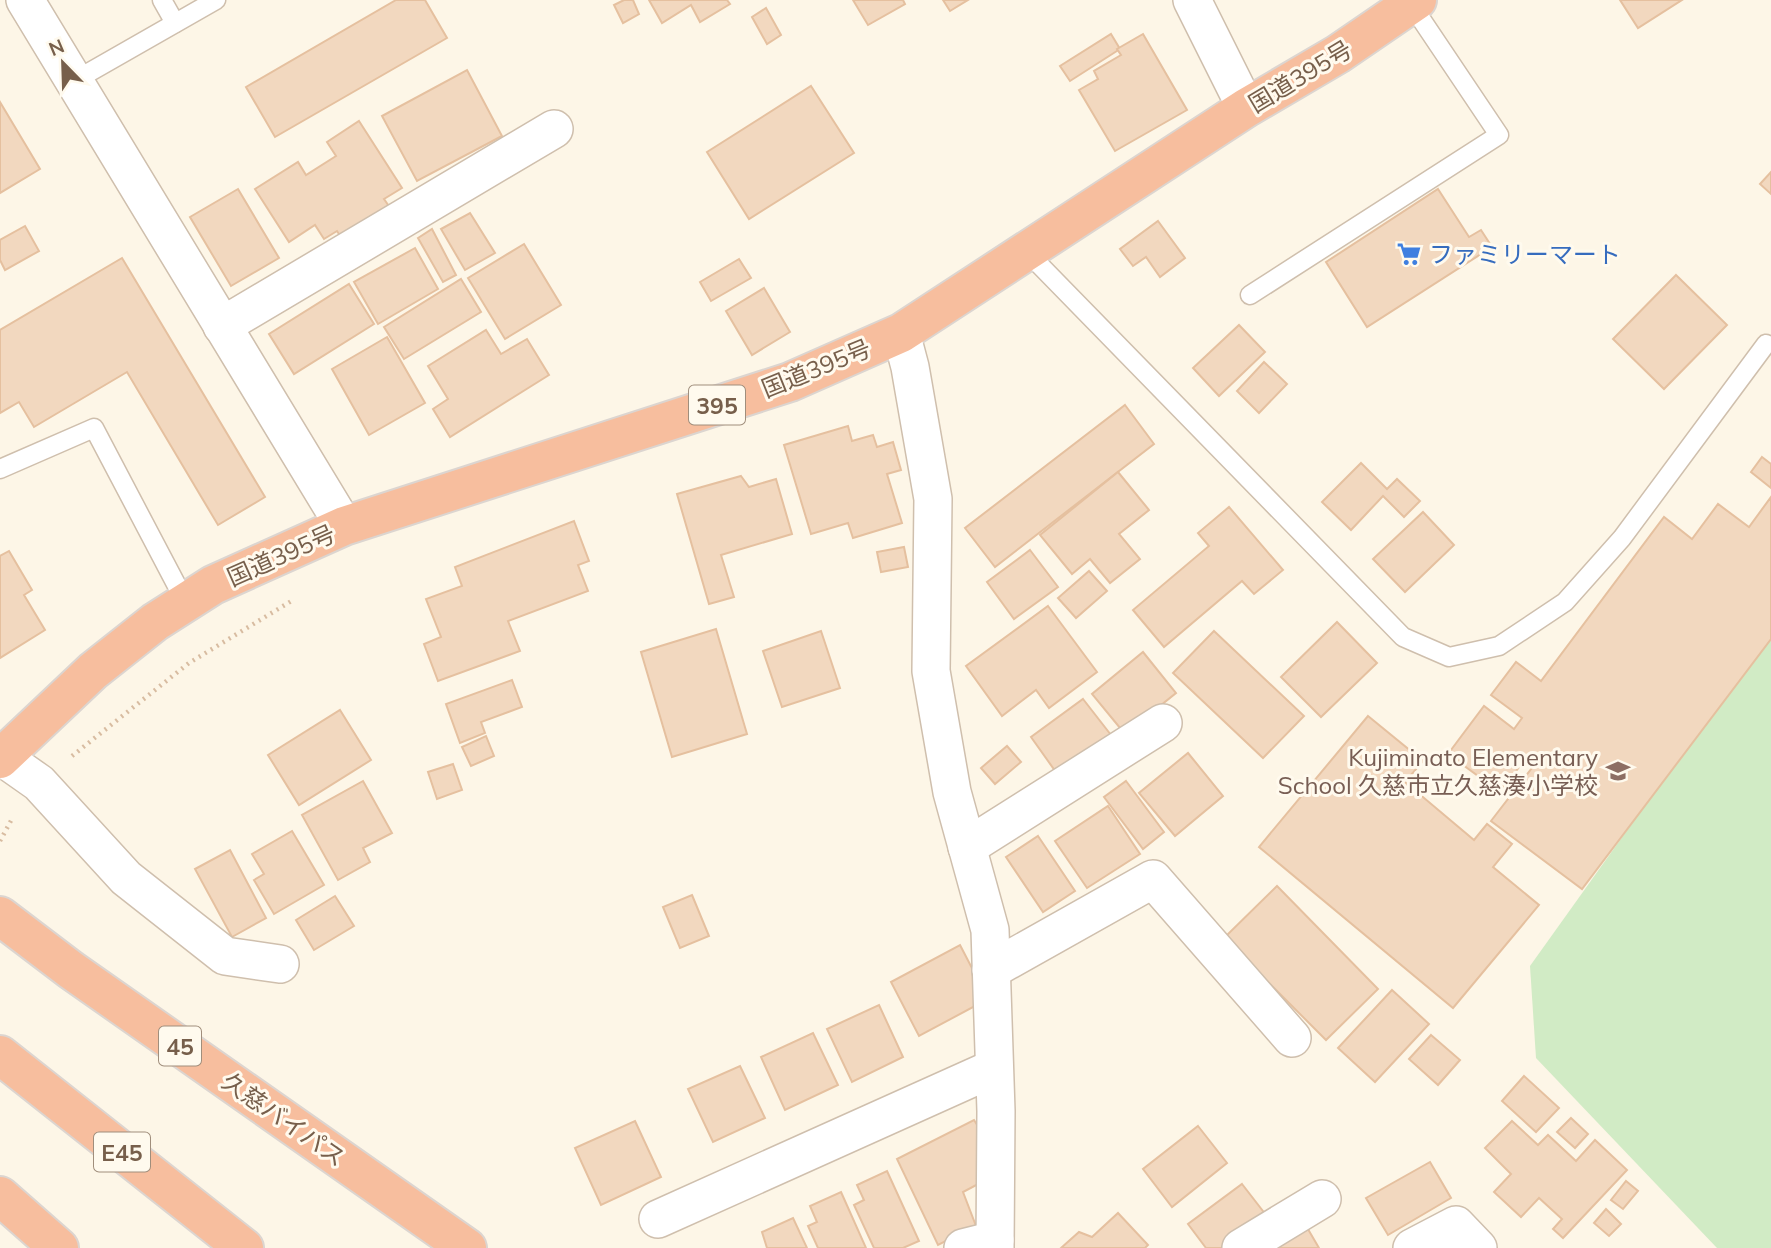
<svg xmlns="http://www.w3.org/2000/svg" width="1771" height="1248" font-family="Mulish,'Noto Sans JP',sans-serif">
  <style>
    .green { fill: #d1ebc5 }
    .building { fill: #f2d8bf; stroke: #e5c09f; stroke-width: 2 }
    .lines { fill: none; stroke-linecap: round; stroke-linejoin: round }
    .lane-casing { stroke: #cfbfad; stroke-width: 21 }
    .street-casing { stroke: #cfbfad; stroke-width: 40 }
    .highway-casing { stroke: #dcd5d0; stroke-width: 42 }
    .path { stroke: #d8bca1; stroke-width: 4.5; stroke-dasharray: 2 5; stroke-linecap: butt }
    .lane { stroke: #fff; stroke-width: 18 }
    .street { stroke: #fff; stroke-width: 37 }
    .highway { stroke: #f7be9e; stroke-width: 38 }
    .labels { text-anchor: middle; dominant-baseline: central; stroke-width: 6; stroke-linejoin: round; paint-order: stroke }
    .shield { fill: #fffaee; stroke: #a08e7c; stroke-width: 2 }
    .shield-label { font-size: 23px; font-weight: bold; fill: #775f4b }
    .street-label { font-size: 24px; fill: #775f4b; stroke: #fffaee }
    .shop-label { font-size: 24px; fill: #366cbe; stroke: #fffaee; text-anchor: start }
    .education-label { font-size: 24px; fill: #785e54; stroke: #fffaee; text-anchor: end }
  </style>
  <rect width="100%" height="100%" fill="#fdf6e7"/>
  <!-- green -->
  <path class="green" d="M1771,629V1248H1717L1536,1058L1530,966Z"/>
  <!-- building -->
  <g class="building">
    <path d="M396,0H425L447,38L275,137L246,87Z"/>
    <path d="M624,0H633L639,14L623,23L614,5Z"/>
    <path d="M649,0H727L730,4L700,22L691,5L662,23Z"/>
    <path d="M853,0H903L905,4L868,25Z"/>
    <path d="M943,0H968L950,11Z"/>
    <path d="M1620,0H1682L1638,28Z"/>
    <path d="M766,8L781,35L767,44L752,17Z"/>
    <path d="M1111,34L1120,49L1070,81L1060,66Z"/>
    <path d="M1143,34L1187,110L1115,151L1079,90L1098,79L1094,71L1121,55L1117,49Z"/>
    <path d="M467,70L502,136L417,181L382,116Z"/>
    <path d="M811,86L854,153L749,219L707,152Z"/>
    <path d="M0,102L40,169L0,193Z"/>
    <path d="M359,121L402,188L384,199L393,212L344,242L337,231L324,239L315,225L289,242L255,189L298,162L306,175L336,156L327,142Z"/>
    <path d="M1771,172V194L1760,184Z"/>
    <path d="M238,189L279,258L231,286L190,217Z"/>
    <path d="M1438,189L1469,237L1481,230L1492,247L1367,327L1326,262Z"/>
    <path d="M470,213L495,253L465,270L441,229Z"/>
    <path d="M1158,221L1185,258L1160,277L1146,257L1133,266L1120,249Z"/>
    <path d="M25,226L39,251L5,270L0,260V240Z"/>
    <path d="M432,229L456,275L443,282L418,238Z"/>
    <path d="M524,244L561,305L505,339L468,278Z"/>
    <path d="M415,248L438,289L378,324L354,282Z"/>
    <path d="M122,258L265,497L218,525L127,372L34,427L19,402L0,413V330Z"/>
    <path d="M739,259L751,278L711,301L700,282Z"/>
    <path d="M1676,275L1727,325L1664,389L1613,339Z"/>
    <path d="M461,279L481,312L404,359L384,327Z"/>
    <path d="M349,284L374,324L294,374L269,334Z"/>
    <path d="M764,288L790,332L752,355L726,311Z"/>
    <path d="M1239,325L1265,352L1219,396L1193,368Z"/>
    <path d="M486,330L501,354L527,339L549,375L450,437L433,409L448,399L428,366Z"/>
    <path d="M387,337L425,403L369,435L332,369Z"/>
    <path d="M1264,362L1287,384L1259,413L1237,391Z"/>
    <path d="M1125,405L1154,444L995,567L965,528Z"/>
    <path d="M848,426L852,441L873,435L877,447L893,442L901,470L887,474L902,523L853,538L848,523L811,534L784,445Z"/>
    <path d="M1762,457L1771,464V488L1751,472Z"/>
    <path d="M1361,463L1387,489L1397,479L1420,501L1404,517L1383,496L1351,530L1322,502Z"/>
    <path d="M1118,472L1149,510L1119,534L1140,559L1110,583L1090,559L1072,574L1040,535Z"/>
    <path d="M741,476L749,487L776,479L792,534L721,555L734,597L709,604L677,494Z"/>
    <path d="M1771,497V639L1582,889L1491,821L1535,764L1526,758L1500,792L1448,754L1484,706L1514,729L1522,718L1491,695L1516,662L1541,681L1664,517L1692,539L1718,504L1749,527Z"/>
    <path d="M1229,507L1283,570L1254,594L1242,581L1164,647L1133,610L1209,546L1198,533Z"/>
    <path d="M1423,512L1454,545L1405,592L1373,559Z"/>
    <path d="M574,521L589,561L578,565L588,591L508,621L520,651L438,681L424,644L441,637L426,599L462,586L455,567Z"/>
    <path d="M904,547L908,567L881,572L877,552Z"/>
    <path d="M1030,550L1058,587L1014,619L987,582Z"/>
    <path d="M9,551L32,590L24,595L45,630L0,658V556Z"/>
    <path d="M1089,571L1107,591L1076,618L1058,598Z"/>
    <path d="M1048,606L1097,672L1049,708L1036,690L1002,716L966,666Z"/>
    <path d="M1337,622L1377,663L1321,717L1281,677Z"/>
    <path d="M716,629L747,734L672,757L641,652Z"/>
    <path d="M821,631L840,688L782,707L763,651Z"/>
    <path d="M1214,631L1304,716L1263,758L1173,673Z"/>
    <path d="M1143,652L1176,693L1125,734L1092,694Z"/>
    <path d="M512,680L522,707L481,722L485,733L460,743L446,704Z"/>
    <path d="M1083,699L1111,735L1058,775L1031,737Z"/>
    <path d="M340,710L371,760L299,805L268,755Z"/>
    <path d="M1368,716L1423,761L1405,782L1474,840L1487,824L1512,844L1493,867L1539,905L1453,1008L1259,847Z"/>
    <path d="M486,736L494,756L471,766L462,747Z"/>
    <path d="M1007,746L1021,762L995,784L981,768Z"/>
    <path d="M1188,753L1223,796L1175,836L1139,793Z"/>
    <path d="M453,764L462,790L437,799L428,772Z"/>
    <path d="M363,781L392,833L363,848L370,862L338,880L302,815Z"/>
    <path d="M1126,781L1164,832L1143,849L1104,797Z"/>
    <path d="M1108,806L1140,854L1087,888L1055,841Z"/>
    <path d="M292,831L324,885L274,914L254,880L264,874L252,854Z"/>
    <path d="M1038,836L1075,891L1043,912L1006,857Z"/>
    <path d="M230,850L266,918L232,937L195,869Z"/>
    <path d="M1277,886L1378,989L1326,1040L1224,938Z"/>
    <path d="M692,895L709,936L680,948L663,907Z"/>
    <path d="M335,896L354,926L314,950L296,920Z"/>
    <path d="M960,945L988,999L919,1036L891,982Z"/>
    <path d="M1392,990L1429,1024L1375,1082L1338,1048Z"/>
    <path d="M879,1005L903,1057L852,1082L827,1029Z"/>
    <path d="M813,1033L838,1085L785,1110L761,1057Z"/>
    <path d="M1431,1035L1460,1060L1438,1085L1409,1059Z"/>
    <path d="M740,1066L765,1118L713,1142L688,1089Z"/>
    <path d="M1524,1076L1559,1108L1536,1132L1502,1101Z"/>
    <path d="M1571,1118L1588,1134L1575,1148L1557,1132Z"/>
    <path d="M974,1120L991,1147L982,1182L963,1192L976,1226L938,1245L897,1159Z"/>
    <path d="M635,1121L661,1177L601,1205L575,1148Z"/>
    <path d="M1512,1121L1538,1145L1548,1135L1576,1161L1595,1140L1627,1170L1563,1238L1553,1229L1562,1219L1539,1198L1521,1217L1494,1192L1511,1174L1485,1148Z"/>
    <path d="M1198,1126L1227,1163L1172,1207L1143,1169Z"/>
    <path d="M1430,1162L1451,1198L1388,1235L1366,1198Z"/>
    <path d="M887,1171L919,1241L903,1248H874L854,1205L864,1200L857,1185Z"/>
    <path d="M1626,1181L1638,1191L1623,1209L1611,1200Z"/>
    <path d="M1242,1184L1266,1215L1221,1248H1206L1188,1224Z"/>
    <path d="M841,1192L866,1248H818L808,1226L817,1222L810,1206Z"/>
    <path d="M1606,1209L1621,1224L1609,1236L1594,1223Z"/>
    <path d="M1118,1213L1148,1245L1145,1248H1061L1079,1232L1092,1237Z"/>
    <path d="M793,1218L807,1248H767L762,1232Z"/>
    <path d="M1305,1224L1319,1248H1266Z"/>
  </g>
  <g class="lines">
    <!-- lane casing -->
    <g class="lane-casing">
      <g id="lane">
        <path d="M162,0L175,23"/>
        <path d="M74,81L216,0"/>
        <path d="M1025,250L1403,637L1449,657L1499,646L1565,602L1622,538L1766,344"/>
        <path d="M1250,295L1499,135L1411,4"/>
        <path d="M0,469L94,428L186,603"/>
      </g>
    </g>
    <!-- street casing -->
    <g class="street-casing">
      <g id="street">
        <path d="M25,0L344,526"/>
        <path d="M1192,0L1246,108"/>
        <path d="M222,326L554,129"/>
        <path d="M901,333L910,367L933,499L931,671L952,792L990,930L996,1111L995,1248"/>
        <path d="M2,757L39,783L126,878L225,956L280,964"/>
        <path d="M967,847L1163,723"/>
        <path d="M991,970L1153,879L1292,1038"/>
        <path d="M658,1219L994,1068"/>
        <path d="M963,1248L995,1240"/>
        <path d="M1241,1248L1322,1199"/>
        <path d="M1412,1248L1456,1225L1478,1248"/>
      </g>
    </g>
    <!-- highway casing -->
    <g class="highway-casing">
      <g id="highway">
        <path d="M0,759L93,671L155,622L213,585L344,526L790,382L901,333L1246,108L1338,54L1417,0"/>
        <path d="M0,916L71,970L467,1248"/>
        <path d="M0,1055L244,1248"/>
        <path d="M0,1196L59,1248"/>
      </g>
    </g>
    <!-- path -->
    <g class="path">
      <path d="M72,756L189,663L293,600"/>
      <path d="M0,841L13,817"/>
    </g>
    <!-- lane -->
    <use href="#lane" class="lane"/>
    <!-- street -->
    <use href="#street" class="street"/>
    <!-- highway -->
    <use href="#highway" class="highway"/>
  </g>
  <!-- icons -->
  <defs>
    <g id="supermarket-bare" transform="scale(1.89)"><path d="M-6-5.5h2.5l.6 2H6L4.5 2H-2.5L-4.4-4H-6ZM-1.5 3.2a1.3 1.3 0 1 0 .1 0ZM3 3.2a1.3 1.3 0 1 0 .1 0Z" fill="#3f7fe0" stroke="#fffaee" stroke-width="2.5" paint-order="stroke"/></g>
    <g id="school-bare" transform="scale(1.89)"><path d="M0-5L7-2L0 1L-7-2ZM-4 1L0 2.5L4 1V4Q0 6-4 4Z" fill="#8d6e63" stroke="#fffaee" stroke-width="2.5" paint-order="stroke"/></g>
  </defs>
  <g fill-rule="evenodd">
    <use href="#supermarket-bare" x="1409" y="254"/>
    <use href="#school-bare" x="1618" y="771"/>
  </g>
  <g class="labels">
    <!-- shield labels -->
    <g class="shield">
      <rect x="689" y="385.5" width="56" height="39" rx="5"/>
      <rect x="159" y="1026.5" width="42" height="39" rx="5"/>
      <rect x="94" y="1132.5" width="56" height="39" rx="5"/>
    </g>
    <g class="shield-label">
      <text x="717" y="405">395</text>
      <text x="180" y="1046">45</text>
      <text x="122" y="1152">E45</text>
    </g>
    <!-- street labels -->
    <g class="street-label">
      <text transform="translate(1300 76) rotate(-31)">国道395号</text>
      <text transform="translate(816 368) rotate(-22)">国道395号</text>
      <text transform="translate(281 555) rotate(-24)">国道395号</text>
      <text transform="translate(284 1119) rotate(35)">久慈バイパス</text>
    </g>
    <!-- shop labels -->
    <g class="shop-label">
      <text x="1429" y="254">ファミリーマート</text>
    </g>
    <!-- education labels -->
    <g class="education-label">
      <text x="1598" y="757">Kujiminato Elementary<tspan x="1598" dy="28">School 久慈市立久慈湊小学校</tspan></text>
    </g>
  </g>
  <!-- north arrow -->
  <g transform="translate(63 63) rotate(337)" stroke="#fffaee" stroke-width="5" paint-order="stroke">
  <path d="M0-5L12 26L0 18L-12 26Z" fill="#775f4b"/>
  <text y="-10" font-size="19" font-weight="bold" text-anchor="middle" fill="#775f4b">N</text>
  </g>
</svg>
